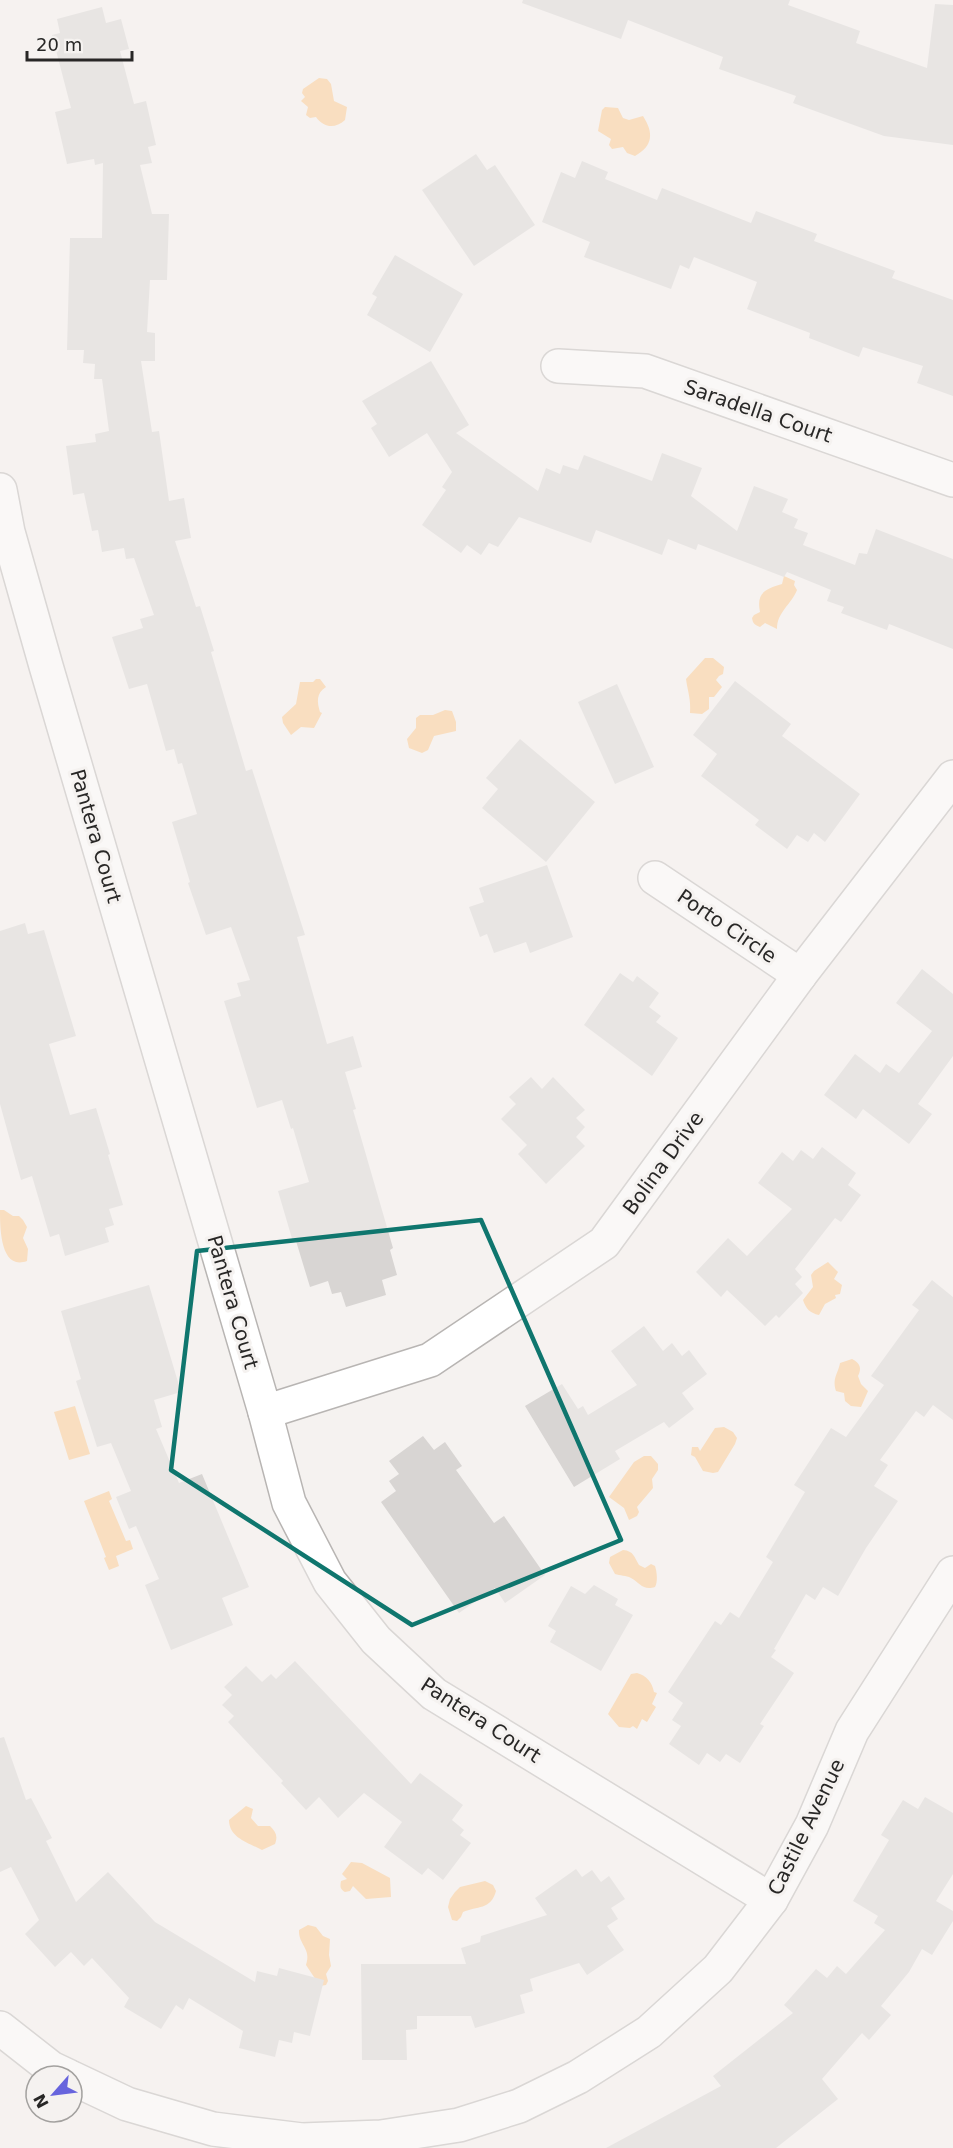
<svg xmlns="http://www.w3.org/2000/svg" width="953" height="2148" font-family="'DejaVu Sans',sans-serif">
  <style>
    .water { fill: #fdc685 }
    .building { fill: #d8d5d3 }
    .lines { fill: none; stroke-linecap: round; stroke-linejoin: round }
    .minor-casing { stroke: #b8b5b3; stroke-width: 36 }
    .minor { stroke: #fff; stroke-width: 33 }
    .marked { fill: none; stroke: #0f766e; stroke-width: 4.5; stroke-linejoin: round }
    .labels { text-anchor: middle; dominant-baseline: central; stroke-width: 6; stroke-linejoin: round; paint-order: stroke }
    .street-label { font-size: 20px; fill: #282726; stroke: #f5f2f0 }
  </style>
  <rect width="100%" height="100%" fill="#f5f2f0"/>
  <!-- water -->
  <g class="water">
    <path d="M319,78L327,79L331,84L334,101L347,107L345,120C335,129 324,128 316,117L310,118L306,115L308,107L301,101L305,97L302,93L303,89Z"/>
    <path d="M605,107L618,108L623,118L629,120L643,116C654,133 653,146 635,156L627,153L623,147L612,149L609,145L611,139L598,131L602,110Z"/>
    <path d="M784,576L795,581L794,585L797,590C791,605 777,612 777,629L765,623L760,627C755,625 753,624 752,618L754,615L760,612C756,592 766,589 782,584Z"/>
    <path d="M705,658H713L724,667L723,674L719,676L716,680L722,687L714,697H709V709L702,714L690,713C691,699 688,693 686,679Z"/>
    <path d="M316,679H320L326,687C316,693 317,702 320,712L322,713L314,728L301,727L291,735L283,723L282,717L296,704L300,682H313Z"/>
    <path d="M445,710L452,711L456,722V731L434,736L428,750L422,753L409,748L407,739L416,728V718L420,715H433Z"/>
    <path d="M0,1210H4L13,1216H19L23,1220L27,1227L23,1238L28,1249L27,1261C0,1271 0,1227 0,1210Z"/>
    <path d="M828,1262L838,1272L834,1279L842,1285L840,1294L835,1295L836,1298L825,1304L819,1315C810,1313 806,1309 803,1300L813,1287L811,1275L814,1271Z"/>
    <path d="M852,1359C860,1363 862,1368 858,1376L861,1384L868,1391L861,1407L851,1406L845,1401L844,1393L836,1391C832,1378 838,1374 840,1363Z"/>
    <path d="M75,1406L90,1454L69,1460L54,1412Z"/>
    <path d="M724,1427L733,1432L737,1438L735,1444L718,1472L713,1473L703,1471L695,1457L691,1455L692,1447H698L700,1451L715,1428Z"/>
    <path d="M644,1456H651L658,1464V1470L652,1479L653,1488L637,1507L639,1512L637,1516L629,1520L624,1508L609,1497L634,1462Z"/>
    <path d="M109,1491L112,1499L109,1501L126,1541L130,1540L133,1549L116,1556L119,1566L109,1570L104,1558L106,1557L84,1501Z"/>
    <path d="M623,1550C634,1551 634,1557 639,1565L645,1568L651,1564L655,1566C657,1572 658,1582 655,1587C643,1591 640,1583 631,1578C626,1575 620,1576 615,1574L609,1563L610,1557Z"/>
    <path d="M637,1673C647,1676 652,1682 654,1692L657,1693L652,1704L656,1707L647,1722L642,1719L637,1729L633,1726L630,1728L619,1727L608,1714L631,1674Z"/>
    <path d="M246,1806L253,1809L251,1818L258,1826H270C276,1832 278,1836 275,1844L262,1850C249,1843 229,1838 229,1820Z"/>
    <path d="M351,1862L362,1863L390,1878L391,1897L366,1899L353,1886L350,1891L345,1892C340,1889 340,1887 341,1881L347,1879L342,1874Z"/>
    <path d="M485,1881L493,1885L496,1891C491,1910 477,1906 463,1912L461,1917L457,1921L452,1920L448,1907L450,1899L455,1892L460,1887Z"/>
    <path d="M308,1925L316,1927L323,1936L330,1939L329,1955L331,1966L326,1974L328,1981L326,1985L320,1986L306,1965C312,1949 298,1944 299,1930Z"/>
  </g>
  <!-- building -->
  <g class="building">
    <path d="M523,0H790L788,5L860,31L856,43L927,68L935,4L953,5V145L884,136L793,103L796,96L719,69L723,57L628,20L621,39L522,3Z"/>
    <path d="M102,7L106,23L121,19L129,49L120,51L134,104L146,101L156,145L148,147L152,163L140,165L152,214H169L167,280H150L147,332L155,333V361H141L152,432L159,431L169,501L184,498L191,538L175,541L196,607L200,606L214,651L211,652L246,771L252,769L305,935L297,937L327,1044L353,1036L362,1067L345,1072L356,1109L353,1110L393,1248L390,1250L397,1275L382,1280L386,1295L346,1307L341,1292L332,1294L328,1281L310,1287L296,1241L293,1242L278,1191L309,1182L293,1128L291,1129L282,1100L257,1108L224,1001L241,996L237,983L250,980L231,927L206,935L188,883L190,882L172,822L197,814L182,763L178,764L174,749L166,751L147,684L129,689L112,637L143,628L140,619L154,615L134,558L126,559L124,548L102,552L98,530L92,531L84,493L73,495L66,446L96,442L95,434L109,431L102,379H94L95,364L83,363L84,350H67L70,238H102L103,163L95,165L94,159L67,164L55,112L71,108L52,35L60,33L57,19Z"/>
    <path d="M476,154L487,170L495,165L535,225L474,266L422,190Z"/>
    <path d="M582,161L608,172L605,179L657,200L662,188L751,223L756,211L817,234L814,241L895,271L892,278L953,300V396L917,383L923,366L863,347L859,357L809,338L810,333L747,309L757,282L694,257L689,269L680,265L671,289L584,257L590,242L542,222L561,172L575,178Z"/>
    <path d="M395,255L463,294L430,352L367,315L377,297L372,294Z"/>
    <path d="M431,361L469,425L456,433L538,491L546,468L560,474L563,465L578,470L584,455L652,481L662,453L702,468L691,496L737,531L754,486L788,499L782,512L798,519L794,528L808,533L803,545L855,565L859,553L867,554L876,529L953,559V649L889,624L887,630L841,613L844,607L827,601L831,590L787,572L784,577L698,544L696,550L668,539L662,555L596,530L591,543L519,517L498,547L489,543L481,555L467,545L461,553L422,525L446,490L442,487L452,472L427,433L389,457L371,428L377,424L362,401Z"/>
    <path d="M735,681L791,724L782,736L860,794L825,842L814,833L808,842L797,835L787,849L755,825L759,820L701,776L717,754L693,735Z"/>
    <path d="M617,684L654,767L615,784L578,702Z"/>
    <path d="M520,739L595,802L546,862L482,808L498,789L486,778Z"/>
    <path d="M547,865L573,937L530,953L526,942L494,953L487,934L480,937L469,907L484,902L479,888Z"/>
    <path d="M25,923L28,934L44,930L76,1036L49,1044L70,1115L96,1108L110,1154L108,1155L123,1205L109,1209L114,1225L105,1228L109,1242L65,1256L59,1234L50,1237L32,1176L21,1180L0,1104V931Z"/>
    <path d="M922,969L953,994V1056L918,1104L932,1114L909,1144L863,1109L856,1119L824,1095L855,1054L880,1073L886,1064L899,1073L932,1031L896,1003Z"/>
    <path d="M620,973L633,982L637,976L659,993L649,1007L661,1016L656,1022L678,1038L652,1076L584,1025Z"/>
    <path d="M531,1077L542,1089L553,1077L585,1110L576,1118L585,1127L576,1137L585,1146L546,1184L518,1154L527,1145L501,1119L516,1104L509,1097Z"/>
    <path d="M822,1147L856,1173L848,1185L861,1195L841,1222L835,1218L795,1269L802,1277L795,1284L803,1293L779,1318L776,1315L765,1326L727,1290L721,1297L696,1272L728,1238L747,1256L792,1209L758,1183L782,1152L793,1161L801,1150L813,1159Z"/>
    <path d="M932,1280L953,1297V1420L933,1405L924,1417L916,1411L880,1460L888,1465L874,1486L898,1501L866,1548L838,1596L823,1587L815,1600L806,1594L774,1649L776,1650L771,1657L794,1673L760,1724L764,1726L740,1763L726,1754L720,1762L707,1753L699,1765L669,1744L681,1726L672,1720L683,1703L668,1692L715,1621L721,1625L730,1612L739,1618L773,1562L766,1557L805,1492L794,1485L831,1428L846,1437L884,1385L871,1376L919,1310L912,1305Z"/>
    <path d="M149,1285L181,1392L154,1400L162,1427L156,1429L179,1483L202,1474L249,1587L222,1598L233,1625L171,1650L145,1585L159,1579L136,1526L129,1529L116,1497L131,1491L111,1443L97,1447L76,1381L81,1379L61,1311Z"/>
    <path d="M644,1326L663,1351L672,1343L682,1356L689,1350L707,1374L682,1393L694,1409L669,1428L664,1422L615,1451L620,1459L574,1487L525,1406L562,1384L578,1409L583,1406L588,1415L637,1385L611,1351Z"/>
    <path d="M423,1436L434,1450L445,1442L462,1466L456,1470L494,1523L504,1516L545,1575L505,1603L495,1588L459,1613L381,1502L396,1491L389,1481L399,1474L389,1461Z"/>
    <path d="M594,1585L618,1599L615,1605L633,1615L601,1671L550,1642L556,1631L548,1626L571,1586L585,1594Z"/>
    <path d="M295,1661L411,1784L420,1773L463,1805L452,1820L464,1830L460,1835L471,1843L443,1880L428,1868L422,1875L384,1847L402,1822L364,1793L338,1818L319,1797L306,1810L281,1783L283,1781L228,1722L234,1716L222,1705L232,1695L224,1687L246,1666L262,1682L271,1674L276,1679Z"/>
    <path d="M4,1737L26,1800L31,1798L52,1838L46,1841L76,1902L108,1872L155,1922L255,1982L257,1971L277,1976L279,1968L324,1980L310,2036L294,2032L292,2043L279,2040L275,2057L239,2048L243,2031L189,1998L183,2010L176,2005L161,2029L124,2007L129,1998L92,1958L84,1966L71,1952L55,1967L25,1934L39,1920L11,1867L0,1872V1738Z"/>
    <path d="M925,1797L953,1813V1874L936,1901L953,1911V1921L932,1955L922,1949L909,1972L881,2006L891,2015L869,2040L862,2033L822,2079L838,2099L776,2148H606L721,2086L713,2076L793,2013L784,2005L816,1969L827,1978L837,1966L846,1974L885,1930L874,1923L878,1916L853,1901L889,1840L881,1835L903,1800L918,1809Z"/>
    <path d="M576,1869L582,1877L592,1870L601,1882L609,1876L625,1899L611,1908L618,1919L607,1926L624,1950L587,1975L579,1963L530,1979L533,1991L520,1995L525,2013L475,2028L471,2016H417V2029L406,2030L407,2060H362L361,1964H466L461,1948L480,1942L481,1936L547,1915L535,1898Z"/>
  </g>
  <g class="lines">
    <!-- minor casing -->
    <g class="minor-casing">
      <g id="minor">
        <path d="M558,366L645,371L953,480"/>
        <path d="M0,490L8,532L46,666L265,1412L289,1503L330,1582L376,1640L434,1694L771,1900"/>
        <path d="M655,878L800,975"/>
        <path d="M265,1412L430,1360L604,1243L800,975L953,777"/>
        <path d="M0,2028L51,2068L68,2076"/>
        <path d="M72,2078L127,2104L213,2129L302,2140L381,2137L459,2125L519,2106L578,2077L649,2032L718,1969L771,1900L812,1825L852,1731L953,1573"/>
      </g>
    </g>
    <!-- minor -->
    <use href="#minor" class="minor"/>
  </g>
  <!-- marked area -->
  <path d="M0 0H953V2148H0ZM481,1220L621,1540L412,1625L171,1470L197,1251Z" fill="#f5f2f0" fill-opacity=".55" fill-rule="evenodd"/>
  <path class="marked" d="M481,1220L621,1540L412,1625L171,1470L197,1251Z"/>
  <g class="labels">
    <!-- street labels -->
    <g class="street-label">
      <text transform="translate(758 411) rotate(19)">Saradella Court</text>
      <text transform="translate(96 836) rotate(74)">Pantera Court</text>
      <text transform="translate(727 926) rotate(34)">Porto Circle</text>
      <text transform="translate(663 1163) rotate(-54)">Bolina Drive</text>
      <text transform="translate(233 1302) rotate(74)">Pantera Court</text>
      <text transform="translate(481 1720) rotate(33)">Pantera Court</text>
      <text transform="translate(806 1827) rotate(-64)">Castile Avenue</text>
    </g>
  </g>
  <!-- north arrow -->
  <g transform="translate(54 2094) rotate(242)"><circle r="28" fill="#f5f2f0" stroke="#a3a19f" stroke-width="1.5"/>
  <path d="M0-4.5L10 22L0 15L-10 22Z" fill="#6764dd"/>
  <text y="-9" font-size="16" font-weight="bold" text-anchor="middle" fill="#282726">N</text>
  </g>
  <!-- scale -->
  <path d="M27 51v9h105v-9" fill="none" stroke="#282726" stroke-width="3"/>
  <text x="36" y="51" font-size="18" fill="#282726" stroke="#f5f2f0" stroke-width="4.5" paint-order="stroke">20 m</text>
</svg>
